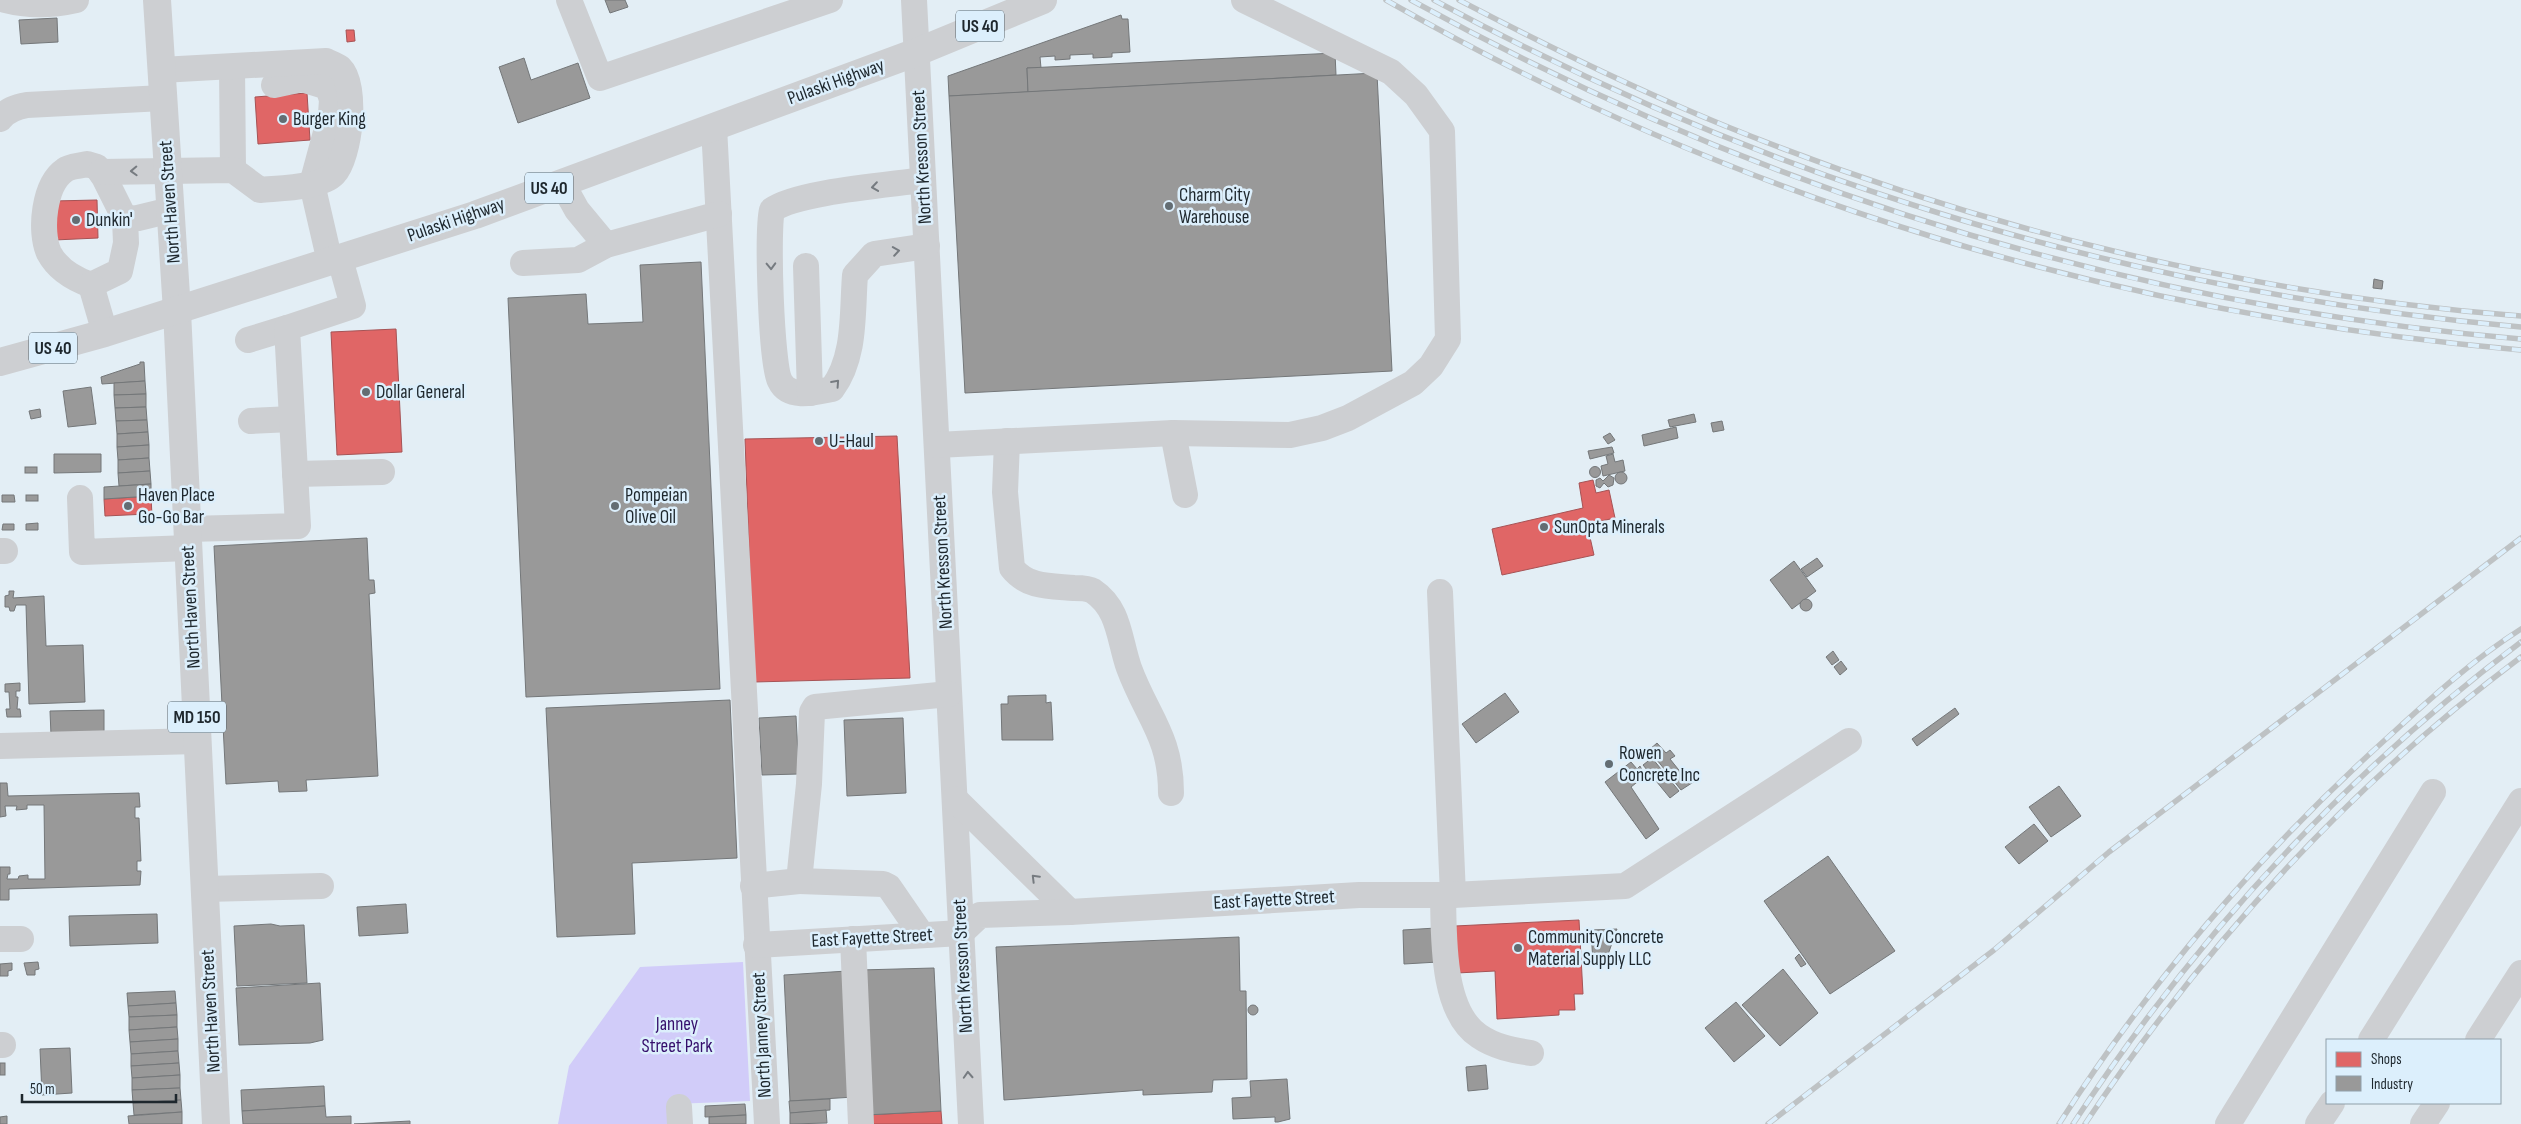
<svg xmlns="http://www.w3.org/2000/svg" width="2521" height="1124" font-family="'Sofia Sans Condensed',sans-serif">
  <style>
    .green { fill: #d1ccf9 }
    .shops { fill: #e06666; stroke: #a65355 }
    .industry { fill: #999; stroke: #747779 }
    .lines { fill: none; stroke-linecap: round; stroke-linejoin: round }
    .minor { stroke: #cdcfd2; stroke-width: 26 }
    .major { stroke: #cdcfd2; stroke-width: 28 }
    .rail-casing { stroke: #bec2c4; stroke-width: 5.5 }
    .rail { stroke: #dceffc; stroke-width: 4; stroke-dasharray: 11; stroke-linecap: butt }
    .oneway { stroke: #767b80 }
    .poi-dot { fill: #636d73; stroke: #dceffc; stroke-width: 2 }
    .labels { text-anchor: middle; dominant-baseline: central; stroke-width: 5; stroke-linejoin: round; paint-order: stroke }
    .shield { fill: #dceffc; stroke: #57636b; stroke-width: 1 }
    .shield-label { font-size: 18px; font-weight: bold; fill: #1e272d }
    .street-label { font-size: 19px; fill: #1e272d; stroke: #dceffc }
    .poi-label { font-size: 19px; fill: #1e272d; stroke: #dceffc; text-anchor: start }
    .park-label { font-size: 19px; fill: #350f6c; stroke: #dceffc }
  </style>
  <rect width="100%" height="100%" fill="#e3eef5"/>
  <!-- green -->
  <path class="green" d="M743,962L750,1101L673,1104L674,1124H558L569,1066L640,967Z"/>
  <!-- shops -->
  <g class="shops">
    <path d="M346,30H354L355,41L347,42Z"/>
    <path d="M307,93L310,140L258,144L255,97Z"/>
    <path d="M97,200L98,238L54,240L53,201Z"/>
    <path d="M396,329L402,452L337,455L331,332Z"/>
    <path d="M897,436L910,678L754,682L745,439Z"/>
    <path d="M1593,480L1596,493L1609,490L1615,518L1587,524L1594,555L1502,575L1492,529L1583,508L1579,483Z"/>
    <path d="M151,496L152,516H148V514L105,516L104,499Z"/>
    <path d="M1579,920L1583,994H1574L1575,1010H1559V1015L1497,1019L1495,971L1457,973L1455,926Z"/>
    <path d="M941,1111L942,1124H867L866,1115Z"/>
  </g>
  <!-- industry -->
  <g class="industry">
    <path d="M605,0H625L628,7L610,13Z"/>
    <path d="M1121,15L1122,19H1128L1130,52L1112,53V57L1093,58V54L1070,55V59L1055,60V56L1040,57L1041,68H1027L1028,92L949,96L948,76Z"/>
    <path d="M57,18L58,42L21,44L19,20Z"/>
    <path d="M1335,53L1336,75L1028,92L1027,68Z"/>
    <path d="M524,58L531,80L578,63L590,98L518,123L499,67Z"/>
    <path d="M1375,73L1377,74L1392,371L965,393L949,96Z"/>
    <path d="M701,262L720,689L526,697L508,298L586,294L588,324L643,322L640,265Z"/>
    <path d="M2374,279L2383,281L2382,289L2373,288Z"/>
    <path d="M140,362H144L145,381L102,384L101,377L140,364Z"/>
    <path d="M145,381L146,394L114,395V383Z"/>
    <path d="M91,387L96,424L68,427L63,391Z"/>
    <path d="M146,394V407L115,408L114,395Z"/>
    <path d="M146,407L147,420L116,421L115,408Z"/>
    <path d="M40,409L41,417L31,419L29,411Z"/>
    <path d="M1694,414L1696,422L1670,427L1668,420Z"/>
    <path d="M147,420L148,432L117,434L116,421Z"/>
    <path d="M1722,421L1724,430L1713,432L1711,423Z"/>
    <path d="M1676,427L1678,438L1644,446L1642,435Z"/>
    <path d="M148,432L149,445L117,447V434Z"/>
    <path d="M1610,433L1615,440L1608,444L1603,437Z"/>
    <path d="M149,445V458L118,460L117,447Z"/>
    <path d="M1612,447L1614,453L1590,459L1588,451Z"/>
    <path d="M54,454H101V472L54,473Z"/>
    <path d="M1613,454L1615,462L1623,460L1625,471L1603,476L1601,466L1608,464L1606,456Z"/>
    <path d="M149,458L150,471L118,473V460Z"/>
    <circle cx="1595" cy="472" r="5.5"/>
    <rect x="25" y="467" width="12" height="6"/>
    <path d="M150,471L151,484L119,486L118,473Z"/>
    <circle cx="1621" cy="478" r="6"/>
    <path d="M1609,475L1614,478L1613,485L1608,487L1604,483L1600,488L1596,486V480L1600,478L1603,481Z"/>
    <path d="M151,484V496L104,499V487Z"/>
    <path d="M2,495H14L15,502H2Z"/>
    <rect x="26" y="495" width="12" height="6"/>
    <path d="M38,523V530H26V524Z"/>
    <path d="M3,524H14V530H2Z"/>
    <path d="M367,538L369,580H374L375,593L369,594L378,776L306,780L307,791L279,792L278,781L226,784L214,546Z"/>
    <path d="M1817,558L1823,566L1807,577L1801,569Z"/>
    <path d="M1794,561L1816,591L1792,609L1770,580Z"/>
    <path d="M9,591H14L13,598L44,596L46,646L83,645L85,702L29,704L26,605H16L14,611H10L9,607H5V596L9,595Z"/>
    <circle cx="1806" cy="605" r="6"/>
    <path d="M1833,651L1839,660L1832,665L1826,657Z"/>
    <path d="M1841,661L1847,669L1840,675L1834,667Z"/>
    <path d="M20,683V691H16V697H18L17,709H20L21,717H7L6,709H10L9,692H5V684Z"/>
    <path d="M1505,693L1519,712L1476,743L1462,724Z"/>
    <path d="M1046,695V703L1051,702L1053,740H1002L1001,704H1008V696Z"/>
    <path d="M730,700L737,858L632,863L635,934L557,937L546,708Z"/>
    <path d="M1955,708L1959,714L1917,746L1912,739Z"/>
    <path d="M104,710V734L51,735L50,711Z"/>
    <path d="M796,716L799,774L762,775L759,718Z"/>
    <path d="M903,718L906,793L847,796L844,720Z"/>
    <path d="M1657,743L1666,753L1670,750L1675,756L1670,759L1682,774L1686,770L1695,781L1681,790L1649,750Z"/>
    <path d="M1652,758L1679,791L1670,798L1643,765Z"/>
    <path d="M1631,762L1637,769L1640,766L1645,776L1631,787L1659,829L1646,839L1605,782Z"/>
    <path d="M0,783H7L8,796L139,793L140,807H135V818H139L141,861H137V871H141L140,885L9,889V900H0V867H10V874H8L7,879H18L19,876L28,875V879H45L44,805H27V809L16,810L17,806H5L6,816L0,817Z"/>
    <path d="M2059,786L2081,816L2051,837L2029,807Z"/>
    <path d="M2034,824L2048,841L2019,864L2005,847Z"/>
    <path d="M1828,856L1895,951L1830,994L1764,901Z"/>
    <path d="M406,904L408,933L359,936L357,907Z"/>
    <path d="M157,914L158,943L70,946L69,916Z"/>
    <path d="M271,924L280,926L304,925L307,983L237,986L234,926Z"/>
    <path d="M1436,928L1438,962L1404,964L1403,930Z"/>
    <path d="M1617,929L1605,963H1593L1591,930Z"/>
    <path d="M1239,937L1240,991H1246L1247,1079L1213,1080L1212,1092L1143,1095V1090L1004,1100L996,947Z"/>
    <path d="M1799,954L1806,964L1801,967L1795,958Z"/>
    <path d="M38,962L39,969L35,970V975H27L24,963Z"/>
    <path d="M12,963V970L8,971V976H0V964Z"/>
    <path d="M934,968L941,1111L866,1115L860,970Z"/>
    <path d="M1783,969L1818,1013L1780,1046L1742,1005Z"/>
    <path d="M847,971L854,1097L790,1101L784,975Z"/>
    <path d="M320,983L323,1040L310,1043L239,1045L236,988Z"/>
    <path d="M175,991L176,1003L128,1006L127,993Z"/>
    <path d="M1736,1002L1765,1036L1734,1062L1705,1028Z"/>
    <path d="M176,1003L177,1015L129,1017L128,1006Z"/>
    <circle cx="1253" cy="1010" r="5"/>
    <path d="M177,1015V1027L129,1030V1017Z"/>
    <path d="M177,1027L178,1039L130,1042L129,1030Z"/>
    <path d="M178,1039V1051L131,1054L130,1042Z"/>
    <path d="M70,1048L72,1093L42,1095L40,1049Z"/>
    <path d="M178,1051L179,1063L131,1066V1054Z"/>
    <rect x="0" y="1063" width="5" height="12"/>
    <path d="M179,1063L180,1075L132,1078L131,1066Z"/>
    <path d="M1486,1065L1488,1089L1468,1091L1466,1067Z"/>
    <path d="M180,1075V1088L132,1090V1078Z"/>
    <path d="M1287,1079L1290,1119L1278,1122H1275V1117L1233,1119L1232,1098L1251,1097L1250,1081Z"/>
    <path d="M324,1086L325,1106L242,1111L241,1090Z"/>
    <path d="M180,1088L181,1100L133,1103L132,1090Z"/>
    <path d="M830,1099V1110L790,1113L789,1101Z"/>
    <path d="M181,1100L182,1112L134,1115L133,1103Z"/>
    <path d="M745,1104L746,1115L705,1117V1106Z"/>
    <path d="M325,1106L326,1117L351,1116V1124H243L242,1111Z"/>
    <path d="M826,1110L827,1123L790,1124V1113Z"/>
    <path d="M182,1112V1124H129L128,1116Z"/>
    <path d="M746,1115V1124H709V1117Z"/>
    <path d="M7,1116V1124H0V1117Z"/>
    <path d="M410,1121V1124H354Z"/>
  </g>
  <g class="lines">
    <!-- minor -->
    <g class="minor">
      <path d="M5,0C28,6 54,5 76,0"/>
      <path d="M569,0L600,78L830,0"/>
      <path d="M914,0L971,1124"/>
      <path d="M232,67L233,170"/>
      <path d="M274,85L302,79L328,87L332,100L331,114L312,184L330,262"/>
      <path d="M0,119C7,110 16,107 27,105L163,98"/>
      <path d="M714,127L767,1124"/>
      <path d="M87,164L97,167L104,177L125,219L126,243L120,271L91,285C74,279 58,270 49,253C39,231 44,184 65,170C70,166 80,166 87,164Z"/>
      <path d="M101,172L233,170L260,190C278,188 321,188 334,174C350,157 358,85 340,68C336,65 330,63 326,61L161,70"/>
      <path d="M923,180C889,185 796,192 772,210C767,231 771,365 780,381C789,400 817,392 832,389C856,357 852,313 855,275L874,254L927,246"/>
      <path d="M562,183L577,210L606,245"/>
      <path d="M125,219L138,218L171,210"/>
      <path d="M523,263L578,260L606,245L719,214"/>
      <path d="M806,266L810,393"/>
      <path d="M91,285L105,333"/>
      <path d="M248,340L287,328"/>
      <path d="M251,421L292,419"/>
      <path d="M1173,433L1185,495"/>
      <path d="M1007,441L1005,492L1012,568C1028,588 1050,586 1074,588C1080,588 1088,588 1093,591C1120,609 1119,640 1129,668C1147,717 1171,736 1171,793"/>
      <path d="M937,445L1173,433L1290,435L1322,428L1348,418L1413,383L1431,366L1448,339L1442,131L1416,95L1391,72L1244,0"/>
      <path d="M295,474L382,472"/>
      <path d="M80,498L82,552L189,548"/>
      <path d="M188,529L298,526L287,328L353,306L340,259"/>
      <path d="M0,551H5"/>
      <path d="M1440,592L1453,895"/>
      <path d="M0,746L198,741"/>
      <path d="M955,799L1070,912"/>
      <path d="M799,881L883,884L889,887L922,935"/>
      <path d="M753,886L799,881L809,784L812,712L815,707L949,694"/>
      <path d="M205,889L321,886"/>
      <path d="M1443,895C1444,935 1441,1011 1479,1036C1495,1047 1512,1050 1531,1053"/>
      <path d="M0,939H21"/>
      <path d="M853,939L861,1124"/>
      <path d="M756,945L961,933L980,915L1070,912L1359,895H1453L1625,886L1849,741"/>
      <path d="M2371,1040L2521,801"/>
      <path d="M2478,1040L2521,973"/>
      <path d="M0,1045H3"/>
      <path d="M679,1107L680,1124"/>
      <path d="M2228,1124L2433,792"/>
      <path d="M2318,1124L2332,1103"/>
      <path d="M2423,1124L2437,1103"/>
    </g>
    <!-- major -->
    <g class="major">
      <path d="M157,0L177,311L216,1124"/>
      <path d="M0,362L105,333L475,215L917,52L1043,0"/>
    </g>
    <!-- rail casing -->
    <g class="rail-casing">
      <g id="rail">
        <path d="M1386,0C1739,202 2116,314 2521,350"/>
        <path d="M1411,0C1758,191 2126,305 2521,339"/>
        <path d="M1434,0C1776,185 2134,292 2521,327"/>
        <path d="M1459,0C1545,45 1633,88 1723,125C1976,228 2248,295 2521,316"/>
        <path d="M1768,1124L1994,950L2109,852L2521,538"/>
        <path d="M2059,1124C2150,982 2261,852 2386,739C2429,700 2472,660 2521,629"/>
        <path d="M2073,1124C2194,939 2344,775 2521,642"/>
        <path d="M2085,1124C2204,946 2350,785 2521,657"/>
      </g>
    </g>
    <!-- rail -->
    <use href="#rail" class="rail"/>
  </g>
  <!-- one-way arrows -->
  <defs><path id="oneway-chevron" d="M-2-3.5L2.5 0L-2 3.5" fill="none" stroke-width="1.6" stroke-linecap="round" stroke-linejoin="round" transform="scale(1.25)"/></defs>
  <g class="oneway">
    <use href="#oneway-chevron" transform="translate(134 171) rotate(178)"/>
    <use href="#oneway-chevron" transform="translate(875 187) rotate(172)"/>
    <use href="#oneway-chevron" transform="translate(896 251) rotate(-9)"/>
    <use href="#oneway-chevron" transform="translate(771 266) rotate(88)"/>
    <use href="#oneway-chevron" transform="translate(836 383) rotate(-48)"/>
    <use href="#oneway-chevron" transform="translate(1035 878) rotate(-135)"/>
    <use href="#oneway-chevron" transform="translate(968 1075) rotate(-93)"/>
  </g>
  <!-- markers -->
  <g class="poi-dot">
    <circle cx="283" cy="119" r="5"/>
    <circle cx="1169" cy="206" r="5"/>
    <circle cx="76" cy="220" r="5"/>
    <circle cx="366" cy="392" r="5"/>
    <circle cx="819" cy="441" r="5"/>
    <circle cx="128" cy="506" r="5"/>
    <circle cx="615" cy="506" r="5"/>
    <circle cx="1544" cy="527" r="5"/>
    <circle cx="1609" cy="764" r="5"/>
    <circle cx="1518" cy="948" r="5"/>
  </g>
  <g class="labels">
    <!-- shield labels -->
    <g class="shield">
      <rect x="956" y="10.5" width="48" height="31" rx="4"/>
      <rect x="525" y="172.5" width="48" height="31" rx="4"/>
      <rect x="29" y="332.5" width="48" height="31" rx="4"/>
      <rect x="168" y="701.5" width="58" height="31" rx="4"/>
    </g>
    <g class="shield-label">
      <text x="980" y="26">US 40</text>
      <text x="549" y="188">US 40</text>
      <text x="53" y="348">US 40</text>
      <text x="197" y="717">MD 150</text>
    </g>
    <!-- street labels -->
    <g class="street-label">
      <text transform="translate(836 82) rotate(-20)">Pulaski Highway</text>
      <text transform="translate(922 157) rotate(-93)">North Kresson Street</text>
      <text transform="translate(170 202) rotate(-94)">North Haven Street</text>
      <text transform="translate(456 220) rotate(-19)">Pulaski Highway</text>
      <text transform="translate(943 562) rotate(-93)">North Kresson Street</text>
      <text transform="translate(191 607) rotate(-93)">North Haven Street</text>
      <text transform="translate(1274 900) rotate(-3)">East Fayette Street</text>
      <text transform="translate(872 938) rotate(-3)">East Fayette Street</text>
      <text transform="translate(963 966) rotate(-93)">North Kresson Street</text>
      <text transform="translate(211 1011) rotate(-93)">North Haven Street</text>
      <text transform="translate(762 1035) rotate(-93)">North Janney Street</text>
    </g>
    <!-- poi labels -->
    <g class="poi-label">
      <text x="293" y="119">Burger King</text>
      <text x="1179" y="195">Charm City<tspan x="1179" dy="22">Warehouse</tspan></text>
      <text x="86" y="220">Dunkin'</text>
      <text x="376" y="392">Dollar General</text>
      <text x="829" y="441">U-Haul</text>
      <text x="138" y="495">Haven Place<tspan x="138" dy="22">Go-Go Bar</tspan></text>
      <text x="625" y="495">Pompeian<tspan x="625" dy="22">Olive Oil</tspan></text>
      <text x="1554" y="527">SunOpta Minerals</text>
      <text x="1619" y="753">Rowen<tspan x="1619" dy="22">Concrete Inc</tspan></text>
      <text x="1528" y="937">Community Concrete<tspan x="1528" dy="22">Material Supply LLC</tspan></text>
    </g>
    <!-- park labels -->
    <g class="park-label">
      <text x="677" y="1024">Janney<tspan x="677" dy="22">Street Park</tspan></text>
    </g>
  </g>
  <!-- legend -->
  <rect x="2326" y="1039" width="175" height="65" fill="#dceffc" stroke="#909fa9"/>
  <rect x="2336" y="1052" width="25" height="15" fill="#e06666" stroke="#909fa9"/>
  <text x="2371" y="1064" font-size="15" fill="#1e272d">Shops</text>
  <rect x="2336" y="1076" width="25" height="15" fill="#999999" stroke="#909fa9"/>
  <text x="2371" y="1089" font-size="15" fill="#1e272d">Industry</text>
  <!-- scale -->
  <path d="M22 1094v8h154v-8" fill="none" stroke="#1e272d" stroke-width="2.5"/>
  <text x="30" y="1094" font-size="15" fill="#1e272d" stroke="#dceffc" stroke-width="4" paint-order="stroke">50 m</text>
</svg>
